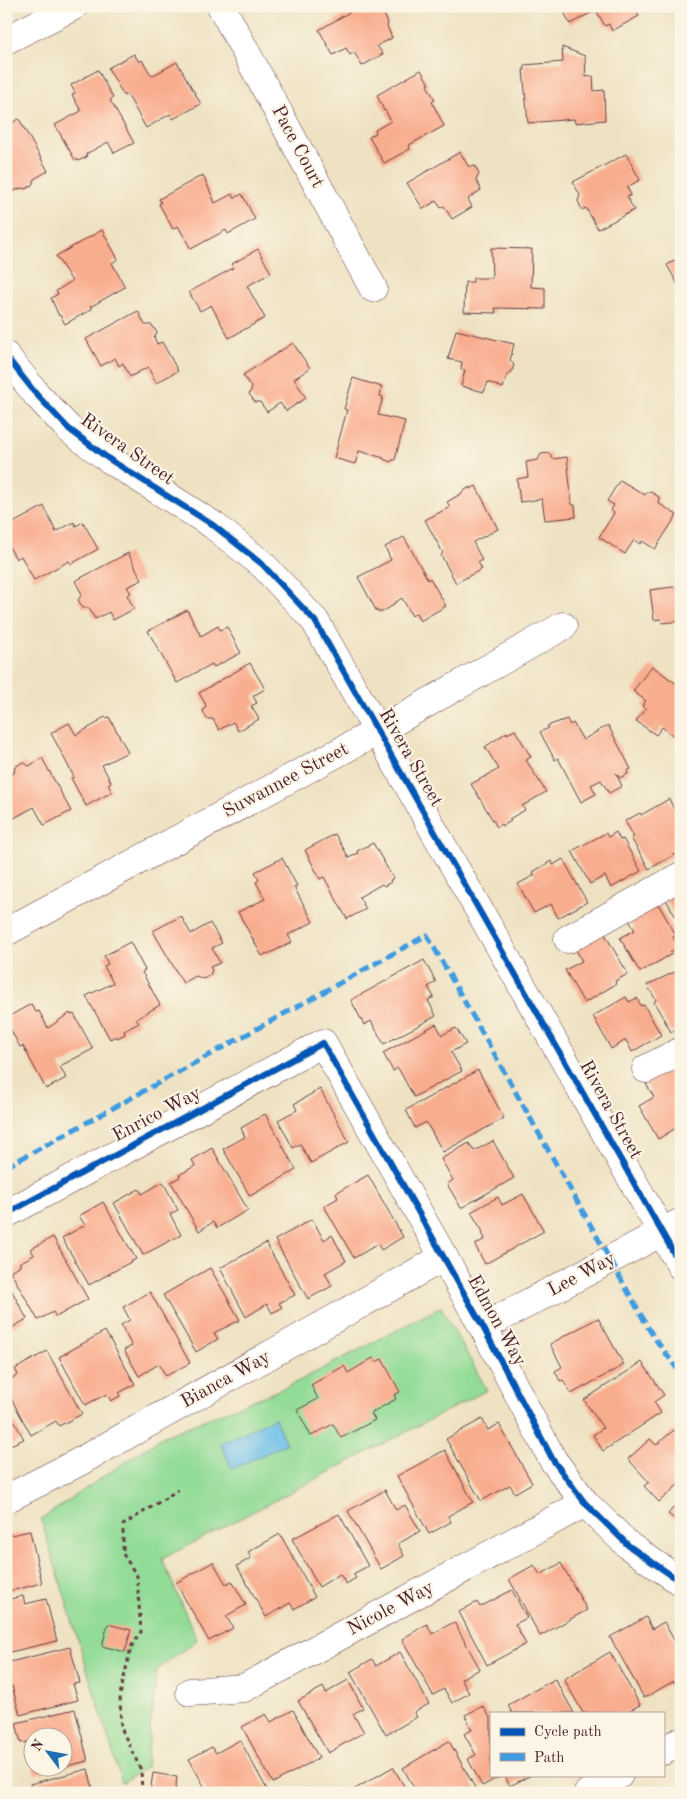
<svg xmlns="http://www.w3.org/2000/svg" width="687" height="1799" font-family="'Old Standard TT',serif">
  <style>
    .green { fill: #93dc97; stroke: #6e7e61 }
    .water { fill: #6ec1ea; stroke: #5c708a }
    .building { fill: #f9ad8f }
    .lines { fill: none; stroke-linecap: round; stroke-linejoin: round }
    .street-casing { stroke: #633c42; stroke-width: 29 }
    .secondary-casing { stroke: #633c42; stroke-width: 29 }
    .path { stroke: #633c42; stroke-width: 3; stroke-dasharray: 4 4; stroke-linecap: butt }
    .street { stroke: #fff; stroke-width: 28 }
    .secondary { stroke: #fff; stroke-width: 28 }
    .quiet { stroke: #409be1; stroke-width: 5; stroke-dasharray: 10 5; stroke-linecap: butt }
    .cycleway-casing { stroke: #fcf5e5; stroke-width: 9 }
    .cycleway { stroke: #0057b8; stroke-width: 6 }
    .labels { text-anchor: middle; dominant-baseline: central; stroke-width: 4.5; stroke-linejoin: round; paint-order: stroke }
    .street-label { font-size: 19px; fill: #4a1f2b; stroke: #fcf5e5 }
  </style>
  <rect width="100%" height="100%" fill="#fcf5e5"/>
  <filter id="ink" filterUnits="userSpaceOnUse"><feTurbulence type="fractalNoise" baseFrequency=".02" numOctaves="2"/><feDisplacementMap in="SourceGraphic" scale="10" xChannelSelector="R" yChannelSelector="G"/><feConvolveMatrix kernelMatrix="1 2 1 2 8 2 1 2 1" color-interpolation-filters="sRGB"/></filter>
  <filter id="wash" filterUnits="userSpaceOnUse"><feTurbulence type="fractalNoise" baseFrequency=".0096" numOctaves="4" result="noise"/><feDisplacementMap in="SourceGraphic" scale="20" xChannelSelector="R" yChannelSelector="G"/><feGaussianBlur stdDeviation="1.12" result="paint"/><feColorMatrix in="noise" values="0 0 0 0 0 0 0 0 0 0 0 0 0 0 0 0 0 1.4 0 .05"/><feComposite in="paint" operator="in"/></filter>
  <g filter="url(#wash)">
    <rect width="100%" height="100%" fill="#eee2c2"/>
    <!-- green -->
    <path class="green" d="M441,1307L487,1390L162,1559L197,1640L157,1670L146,1767L122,1783L41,1519L162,1437L291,1385Z"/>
    <!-- water -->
    <path class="water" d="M275,1418L286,1444L232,1469L220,1443Z"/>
    <g id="blocks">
      <!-- building -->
      <g class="building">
        <path d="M360,6H374L378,14L380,13L384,14L388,23L387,26L392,38L377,46L383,54L362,66L354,52L350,55L346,48L333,55L319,30Z"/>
        <path d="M561,6H634L639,16L612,31L609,24L605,26L596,10L570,24Z"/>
        <path d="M562,47L585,56L586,77L593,76L594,91L604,90L605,120L575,123L574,119L528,123L523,70H525L524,65L563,62Z"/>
        <path d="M134,54L139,62L142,60L152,76L177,62L201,104L173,119L170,114L146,128L127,94L124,96L108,68Z"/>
        <path d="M98,70L113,98L110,100L134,143L114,153L108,142L86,154L87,157L78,161L77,159L75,160L55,125L81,111L72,95L75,93L71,85Z"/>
        <path d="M421,70L429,84L427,85L435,100L432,102L444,126L409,145L410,149L384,163L369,137L376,133L375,130L391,121L385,110L384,111L377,95Z"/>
        <path d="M19,119L48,171L34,179L32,185L26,189L21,188L10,193L6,186V126Z"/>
        <path d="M460,152L468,166H475L479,174L476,180L481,190L468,199L472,207L452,219L444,206L441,208L436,201L423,209L407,183Z"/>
        <path d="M626,154L640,180L627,187L631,195L627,197L634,210L598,229L586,208L582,210L578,201L580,195L573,182Z"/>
        <path d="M203,175L215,203L232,194L234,198L242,194L255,219L228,234L226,230L191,249L178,226L173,229L159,204L161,203L159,199Z"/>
        <path d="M102,230L118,259L112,263L125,287L90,307L92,309L65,324L60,315L59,316L51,298L58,294L56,291L72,281L56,256Z"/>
        <path d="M491,248L532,249L531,287L545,288V309L495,308L496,313L464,312L465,282H473V278H492Z"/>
        <path d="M258,249L271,273L247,286L265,318L229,338L211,305L200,311L189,292L233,268L232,264Z"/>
        <path d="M681,257V290L667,265Z"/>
        <path d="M138,311L145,325H152L157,333L154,337L157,344L162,342L178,371L156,383L148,367L130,377L123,363L119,366L115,358L101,366L86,339Z"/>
        <path d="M456,330L514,344L510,360L514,365L511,373L507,375L503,388L488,382L484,392L461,386L465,370L461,369L462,362L448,359Z"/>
        <path d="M293,343L310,368L294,379L306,398L286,411L280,403L267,412L260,402H255L249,394L252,388L243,375Z"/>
        <path d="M353,378L382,387L380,396L383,397L378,415L405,421L395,460H392L391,462L383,459L384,458L359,451L355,464L334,458L347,410L344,409Z"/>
        <path d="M549,453L553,459L567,457L572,505H575L576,517L545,520L542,499L520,502L517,479L528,477L526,462L538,460L541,454Z"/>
        <path d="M620,480L645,495L646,493L651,492L659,497L658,503L677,515L655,549L642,541L640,544L634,540L625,554L599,537L614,513L611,510L614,505L607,501Z"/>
        <path d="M476,486L498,529L473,542L482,560L478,562L482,569L456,583L441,555L443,553L425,520L450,507L447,502L462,493V492L470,487V489Z"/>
        <path d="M44,506L56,532L74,522L76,526L83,522L98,549L71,564L69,561L34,580L21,556L16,559L7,543L6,544V527Z"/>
        <path d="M404,537L428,580L430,578L446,606L420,621L416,613L412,616L402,598L393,604L394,605L380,613L379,611L377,612L358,577L391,560L385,547Z"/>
        <path d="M128,553L142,580L127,587L131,593L127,595L134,609L113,620L109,612L95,619L89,608H83L78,600L82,594L75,581Z"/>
        <path d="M681,586V621L662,623L661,619L654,620L650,590Z"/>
        <path d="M187,610L201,636L218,626L220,630L227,627L241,653L214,667L212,664L177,683L148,631Z"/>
        <path d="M250,663L265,689L253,696L257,703L251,706L259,719L238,731L233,722L219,730L213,719H207L203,711L206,705L199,693Z"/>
        <path d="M652,666L681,687V730L675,737L662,727L656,735L636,721L646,709L642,706L646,701L633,691Z"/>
        <path d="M105,717L106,718L109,717L128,752L102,765L111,782L108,784L112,792L86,806L71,778L74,777L51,733L69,723L76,735L99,722L98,721Z"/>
        <path d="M567,719L570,725L573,723L583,740L608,725L631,769L627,771L628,774L620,778L616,773L622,786L609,793L601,780L591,785L596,794L581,802L558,758L555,760L540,732L549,728L547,726Z"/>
        <path d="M515,730L531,757L526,760L546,792L522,806L525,810L509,819L511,821L502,826L501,824L497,827L471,784L499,769L485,747L507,732V734Z"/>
        <path d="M42,758L71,811L44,825L34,807L14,818L6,805V795L11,793L6,784V778L14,773L15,767L23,762L29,766Z"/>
        <path d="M669,799L681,823V851L649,869L631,838L634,837L625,821L640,813L641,815Z"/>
        <path d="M616,832L620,840L623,839L641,871L611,888L605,876L590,884L572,851L606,833L608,837Z"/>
        <path d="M335,834L349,858L358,853L357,851L373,843L393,878L390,880L391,882L384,886L382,884L359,897L366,909L347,919L324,877L320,879L305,850Z"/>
        <path d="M282,858L297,886L294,887L313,922L288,935L292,942L268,954L267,953L262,956L238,912L265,899L256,882L259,880L255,872Z"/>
        <path d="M563,859L587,902L558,918L551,904L534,913L518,884L535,875L533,872L551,861L553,865Z"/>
        <path d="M681,889V926L665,898Z"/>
        <path d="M657,902L676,935L673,937L679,947L670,952L672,954L640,972L620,938L635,930L628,919Z"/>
        <path d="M181,916L191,934L210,923L222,943L212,948L220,963L210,967L212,970L210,975L203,979L196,976L183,983L153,931Z"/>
        <path d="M603,931L628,974L615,981L616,984L584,1003L565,970L582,961L575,948Z"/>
        <path d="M130,942L145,970L142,972L160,1005L136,1019L139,1023L124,1031L125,1034L117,1038L116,1036L110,1039L86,996L113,983L104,966L108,964L104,956Z"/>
        <path d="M424,960L436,982L428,987L434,997L428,1000L436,1016L384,1044L371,1021L364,1025L351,1000Z"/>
        <path d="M681,969V1027L671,1032L654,1002L656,1000L647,985Z"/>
        <path d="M626,997L629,1002L637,998L641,1006L644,1005L661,1035L632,1052L626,1040L611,1049L593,1016Z"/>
        <path d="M31,1004L36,1012L39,1011L48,1028L70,1013L71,1015L74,1014L93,1049L60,1066L66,1078L46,1089L23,1046L20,1047L6,1021V1018Z"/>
        <path d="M436,1024L442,1035L456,1028L466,1044L451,1052L462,1071L414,1097L398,1068L393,1071L383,1053Z"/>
        <path d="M677,1066L681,1072V1125L658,1139L639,1106L654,1097L646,1084Z"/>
        <path d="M478,1070L504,1118L443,1152L426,1122L415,1128L406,1110Z"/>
        <path d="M320,1089L349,1142L311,1163L300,1144L293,1148L278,1120L297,1110L294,1104Z"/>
        <path d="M265,1114L296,1170L250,1196L223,1149L245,1137L241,1128Z"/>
        <path d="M493,1141L514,1178L461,1208L447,1184L453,1180L441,1159L469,1143L474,1151Z"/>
        <path d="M212,1148L248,1210L217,1228L213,1222L199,1231L171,1182L180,1177L179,1175L195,1166L192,1160Z"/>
        <path d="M368,1175L403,1237L381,1250L378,1244L354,1258L324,1206L338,1198L336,1193Z"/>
        <path d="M163,1182L178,1210L170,1214L181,1235L143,1255L114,1203L139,1189L142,1194Z"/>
        <path d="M523,1194L544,1231L485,1264L475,1245L485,1239L482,1233L483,1232L471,1212L498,1197L502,1205Z"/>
        <path d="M103,1202L136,1259L89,1285L62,1238L85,1225L79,1216Z"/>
        <path d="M312,1219L324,1240L332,1235L346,1261L325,1273L332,1286L308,1299L275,1240Z"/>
        <path d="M53,1237L88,1299L56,1317L53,1312L38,1320L10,1271L21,1265L19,1263L34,1255L31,1249Z"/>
        <path d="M266,1243L295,1295L279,1303L282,1308L272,1313L267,1304L246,1317L220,1268Z"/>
        <path d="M210,1268L240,1320L214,1333L218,1339L196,1352L163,1295Z"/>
        <path d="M6,1280L27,1319L6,1331Z"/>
        <path d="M150,1292L190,1363L166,1376L159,1364L139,1376L124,1350L132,1346L121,1325L130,1320L123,1307Z"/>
        <path d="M598,1318L624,1365L571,1394L563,1380L560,1381L555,1371L562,1367L550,1344Z"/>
        <path d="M105,1331L135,1384L119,1393L120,1396L111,1401L107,1394L85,1405L59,1357Z"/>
        <path d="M47,1351L82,1414L59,1426L56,1421L31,1435L6,1389V1381L18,1375L15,1369Z"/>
        <path d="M373,1358L376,1362L382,1359L400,1392L394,1395L396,1399L371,1413L375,1420L341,1438L333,1424L311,1436L297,1410L318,1399L311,1385L344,1366L348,1373Z"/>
        <path d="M642,1362L664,1395L654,1402L661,1413L603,1451L593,1435L603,1428L584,1400Z"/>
        <path d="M9,1412L24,1439L6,1447V1413Z"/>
        <path d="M482,1419L488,1430L499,1424L532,1483L515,1493L510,1485L481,1501L446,1439Z"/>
        <path d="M674,1430L681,1437V1482L659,1502L644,1486L649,1482L628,1459L650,1439L656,1445Z"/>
        <path d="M445,1450L473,1502L448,1516L451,1522L429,1534L397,1476Z"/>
        <path d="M385,1490L396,1510L405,1505L420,1531L398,1544L404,1556L381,1569L348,1511Z"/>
        <path d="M681,1499V1524L668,1514Z"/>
        <path d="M339,1514L368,1566L353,1574L356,1578L346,1584L340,1574L319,1587L292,1539Z"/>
        <path d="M30,1531L42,1583L6,1592V1536Z"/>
        <path d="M280,1534L315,1597L294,1609L290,1603L266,1617L237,1566L251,1558L248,1552Z"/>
        <path d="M213,1562L226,1584L232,1581L246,1605L226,1616L233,1628L209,1641L176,1583Z"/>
        <path d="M561,1563L587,1610L540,1636L509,1579L534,1565L540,1575Z"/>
        <path d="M512,1590L527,1618L515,1624L526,1644L487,1665L459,1612L477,1602L480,1607Z"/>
        <path d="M23,1596L25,1604L46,1599L57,1641L6,1653V1600Z"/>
        <path d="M646,1617L652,1629L664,1622L681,1653V1691L679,1692L674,1681L644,1698L610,1637Z"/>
        <path d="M454,1622L480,1669L461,1679L469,1693L452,1703L444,1689L433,1695L402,1639L427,1624L432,1634Z"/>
        <path d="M108,1624L131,1630L125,1652L102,1646Z"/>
        <path d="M70,1647L80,1683L73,1684L78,1700L20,1715L12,1686L6,1688V1663Z"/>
        <path d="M400,1652L429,1704L414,1712L417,1717L386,1735L350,1672L372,1659L376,1666Z"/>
        <path d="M610,1652L640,1705L625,1713H583L564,1679Z"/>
        <path d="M555,1679L574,1713H512L508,1705Z"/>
        <path d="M348,1680L363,1708L353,1714L364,1732L328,1753L298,1701L323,1687L326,1693Z"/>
        <path d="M483,1706L491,1719V1775H503L482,1786L468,1759L476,1755L464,1734L472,1730L465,1715Z"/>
        <path d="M75,1709L88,1761L62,1767V1736H32V1759L27,1742L21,1743L16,1723Z"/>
        <path d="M293,1710L319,1758L273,1783L242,1727L266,1714L271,1722Z"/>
        <path d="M240,1740L269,1793H208L189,1759L212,1747L216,1753Z"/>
        <path d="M449,1741L478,1793H417L403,1768Z"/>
        <path d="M33,1766H62V1767L35,1774Z"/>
        <path d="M393,1767L408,1793H348Z"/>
        <path d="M88,1769L94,1793H32L30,1784Z"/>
        <path d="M153,1773L177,1777L175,1793H150Z"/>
        <path d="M504,1775H531L510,1786Z"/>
        <path d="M681,1786V1793H668Z"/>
      </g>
    </g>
  </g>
  <g filter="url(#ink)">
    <use href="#blocks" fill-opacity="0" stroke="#633c42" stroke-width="1"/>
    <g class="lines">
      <!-- street casing -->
      <g class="street-casing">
        <g id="street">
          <path d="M221,6L373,288"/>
          <path d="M6,40L74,6"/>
          <path d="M6,932L378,731L563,626"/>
          <path d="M568,939L681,876"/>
          <path d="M646,1069L681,1051"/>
          <path d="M6,1214L323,1043L483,1327L553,1460L585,1503L629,1546L681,1582"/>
          <path d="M483,1327L681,1222"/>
          <path d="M6,1499L79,1462L444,1257"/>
          <path d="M190,1692L244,1688L585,1503"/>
          <path d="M663,1751L681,1741"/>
          <path d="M588,1793L619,1775"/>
        </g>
      </g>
      <!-- secondary casing -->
      <g class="secondary-casing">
        <path id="secondary" d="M6,356L37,395L69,429L109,459L213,525L263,565L315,621L681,1266"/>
      </g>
      <!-- path -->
      <path class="path" d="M142,1793L141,1770L121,1728L120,1695L131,1647L141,1632L137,1576L123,1554V1525L178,1490"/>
      <!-- street -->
      <use href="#street" class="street"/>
      <!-- secondary -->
      <use href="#secondary" class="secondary"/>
      <!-- quiet -->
      <path class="quiet" d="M6,1167L427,935L653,1336L681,1374"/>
      <!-- cycleway casing -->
      <g class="cycleway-casing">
        <g id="cycleway">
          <path d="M6,356L37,395L69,429L109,459L213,525L263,565L315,621L681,1266"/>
          <path d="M6,1214L323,1043L483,1327L553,1460L585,1503L629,1546L681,1582"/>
        </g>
      </g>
      <!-- cycleway -->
      <use href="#cycleway" class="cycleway"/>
    </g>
  </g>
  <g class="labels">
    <!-- street labels -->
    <g class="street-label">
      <text transform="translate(297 147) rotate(62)">Pace Court</text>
      <text transform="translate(127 450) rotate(35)">Rivera Street</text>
      <text transform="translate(410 758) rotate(60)">Rivera Street</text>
      <text transform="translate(286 781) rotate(-28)">Suwannee Street</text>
      <text transform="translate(610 1110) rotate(61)">Rivera Street</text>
      <text transform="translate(157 1115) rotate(-28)">Enrico Way</text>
      <text transform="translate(582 1275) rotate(-28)">Lee Way</text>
      <text transform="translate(496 1321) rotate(61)">Edmon Way</text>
      <text transform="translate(226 1380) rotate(-29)">Bianca Way</text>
      <text transform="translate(391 1609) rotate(-28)">Nicole Way</text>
    </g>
  </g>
  <!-- margin -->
  <rect width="687" height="1799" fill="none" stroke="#fcf5e5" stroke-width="25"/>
  <!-- legend -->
  <rect x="490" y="1712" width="175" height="65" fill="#fcf5e5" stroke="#b59f9b"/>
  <rect x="500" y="1728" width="25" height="8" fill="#0057b8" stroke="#b59f9b"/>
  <text x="534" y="1736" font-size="15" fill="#4a1f2b">Cycle path</text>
  <rect x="500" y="1753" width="25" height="8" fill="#409be1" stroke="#b59f9b"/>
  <text x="534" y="1762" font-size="15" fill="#4a1f2b">Path</text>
  <!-- north arrow -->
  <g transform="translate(48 1752) rotate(302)"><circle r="24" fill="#fcf5e5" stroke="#b59f9b"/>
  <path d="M0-4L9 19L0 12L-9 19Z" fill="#1f6fb2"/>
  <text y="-8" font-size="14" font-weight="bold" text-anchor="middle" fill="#4a1f2b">N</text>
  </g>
</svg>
